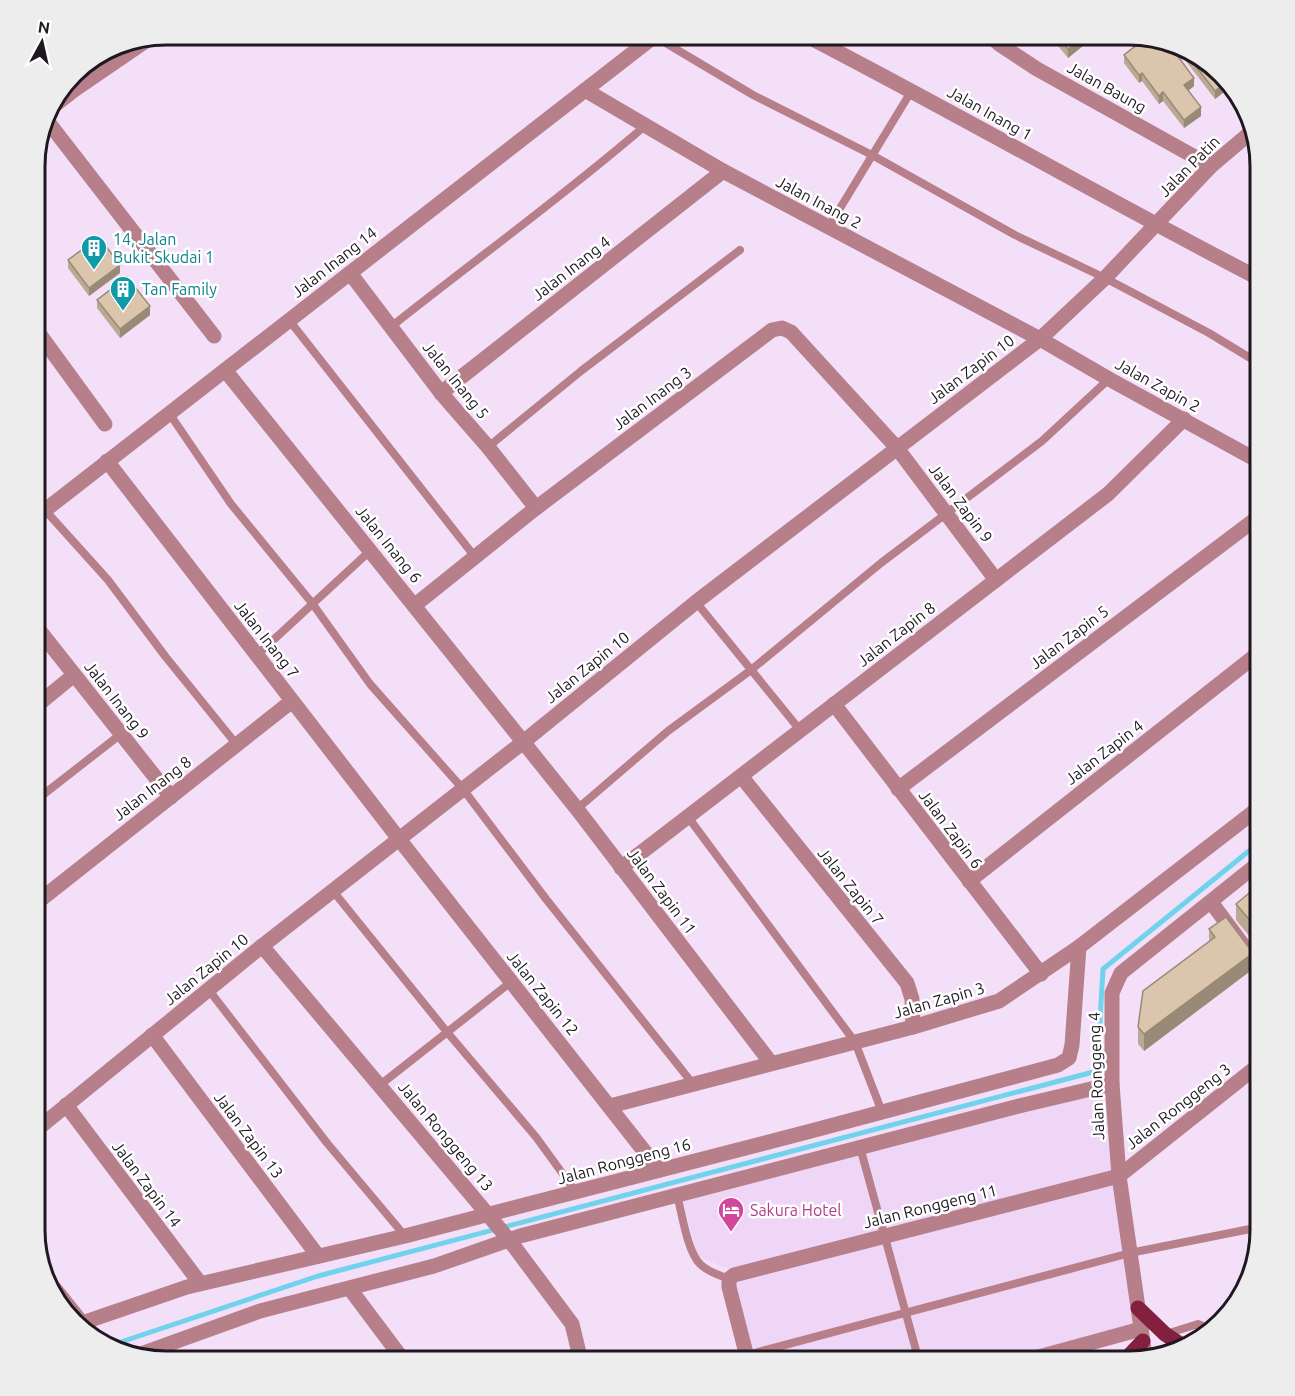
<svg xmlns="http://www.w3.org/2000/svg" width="1295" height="1396" font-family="Ubuntu,sans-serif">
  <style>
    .built { fill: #efd5f6 }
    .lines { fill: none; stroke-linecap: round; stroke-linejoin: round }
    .stream { stroke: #70d3ee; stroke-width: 5 }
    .service { stroke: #b77f89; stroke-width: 8 }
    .minor { stroke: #b77f89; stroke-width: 15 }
    .tertiary { stroke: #b77f89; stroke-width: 15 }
    .primary { stroke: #831f3f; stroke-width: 15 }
    .wall { fill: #bca994 }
    .shaded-wall { fill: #998a78 }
    .building { fill: #dbc5ac; stroke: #998a78; stroke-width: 1.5 }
    .labels { text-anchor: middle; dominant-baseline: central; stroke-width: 5; stroke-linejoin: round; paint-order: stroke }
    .street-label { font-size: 16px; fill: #1f1821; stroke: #fff }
    .culture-label { font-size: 16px; fill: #0d838f; stroke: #fff; text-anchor: start }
    .hotel-label { font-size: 16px; fill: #b23c85; stroke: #fff; text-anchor: start }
    .rim { fill: none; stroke: #1f1821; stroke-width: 3 }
  </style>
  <rect width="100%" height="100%" fill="#f4dff9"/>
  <!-- built -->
  <path class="built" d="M1107,1092L1135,1324L1000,1361H755L731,1270L698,1256L682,1199Z"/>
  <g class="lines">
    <!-- stream -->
    <path class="stream" d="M106,1347L318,1276L1097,1071L1103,969L1260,842"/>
    <!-- service -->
    <g class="service">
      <path d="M654,36L753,95L872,155L1015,235L1105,278L1209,333L1260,364"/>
      <path d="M828,228L912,90"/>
      <path d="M289,320L475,557"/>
      <path d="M392,326C476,259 564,196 646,125"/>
      <path d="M169,413L231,504L312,603L370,684L463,789L546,899L693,1084"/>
      <path d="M488,447L581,371L740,250"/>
      <path d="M45,510L108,580L165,656L237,745"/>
      <path d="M696,602L800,730"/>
      <path d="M257,655L371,550"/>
      <path d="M35,801L121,734"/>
      <path d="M577,809L668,731L751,670L881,563L1042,441L1109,379"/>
      <path d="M688,817L855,1042L882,1112"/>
      <path d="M333,891L447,1032L536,1137L576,1192"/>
      <path d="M208,989L327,1143L405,1236"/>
      <path d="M380,1085L511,982"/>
      <path d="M860,1147L919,1361"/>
      <path d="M677,1195C682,1213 687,1251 700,1264C708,1272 719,1275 729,1279"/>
      <path d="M1166,1334L1198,1324L1213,1330"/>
      <path d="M747,1355L1130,1253L1260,1227"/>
    </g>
    <!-- minor -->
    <g class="minor">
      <path d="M805,35C958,114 1107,200 1260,279"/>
      <path d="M585,90L723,171L1040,339L1109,379L1260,462"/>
      <path d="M47,111L74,90L150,38"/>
      <path d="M45,118L214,336"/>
      <path d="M350,273L441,393L488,447L536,508"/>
      <path d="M35,328L105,424"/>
      <path d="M225,370L577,809L771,1063"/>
      <path d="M441,393L723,171"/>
      <path d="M107,461L399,839L659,1170"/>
      <path d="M35,518L656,35"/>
      <path d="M415,605L536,508L772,330L782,328L791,332L897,448L996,580"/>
      <path d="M35,625L171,797"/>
      <path d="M834,704L1041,974"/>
      <path d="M35,707L74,675"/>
      <path d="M741,776L907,983L912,999L913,1027"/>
      <path d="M898,789L1257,518L1260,513"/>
      <path d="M621,868L1108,494L1184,419"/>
      <path d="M969,881L1260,652"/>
      <path d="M1211,902L1260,968"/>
      <path d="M35,904L292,701"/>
      <path d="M262,946L510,1241L572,1324L581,1361"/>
      <path d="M152,1035L318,1256"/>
      <path d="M66,1105L200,1283"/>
      <path d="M610,1106L913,1027L999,1001L1079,947L1260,807"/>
      <path d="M54,1288L82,1323"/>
      <path d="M350,1289L404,1361"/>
      <path d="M79,1324L187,1287L405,1236L811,1131L1058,1065L1069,1058L1072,1045L1079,947"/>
      <path d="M138,1355L260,1311L434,1266L520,1236L1019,1106L1112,1084"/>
      <path d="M1145,1356L1119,1176L1112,1084V993L1121,973L1260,862"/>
      <path d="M748,1361L729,1287V1279L734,1275L1119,1176L1260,1064"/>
      <path d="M1024,1361L1141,1329"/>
    </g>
    <!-- tertiary -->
    <g class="tertiary">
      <path d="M989,35L999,44L1037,69L1211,166"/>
      <path d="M35,1131L262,946L522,743L696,602L1040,339L1105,278L1211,166L1250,133"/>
    </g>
    <!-- primary -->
    <g class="primary">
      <path d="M1138,1308L1165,1334L1180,1344"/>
      <path d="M1124,1361L1143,1341"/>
    </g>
  </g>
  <!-- wall -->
  <g class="wall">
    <path d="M1049,35H1094V37L1068,58Z"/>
    <path d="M1178,46L1188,48L1233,85L1215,99L1178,51Z"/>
    <path d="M1124,55L1194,86L1188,91L1201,116L1184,128L1163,101L1159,104L1142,81L1139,83L1124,63Z"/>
    <path d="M68,260L120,273L89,296L68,268Z"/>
    <path d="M97,300L150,315L120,338L97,308Z"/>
    <path d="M1260,884V949L1236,920V904Z"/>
    <path d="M1209,929L1253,969L1144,1051L1138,1044V1027L1209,941Z"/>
  </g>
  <!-- shaded-wall -->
  <g class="shaded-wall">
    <path d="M1086,35H1094V37L1068,58V49Z"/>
    <path d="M1142,73V81L1139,83V75Z"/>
    <path d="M1194,78V86L1184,94V85Z"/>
    <path d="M1228,81L1233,85L1215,99V91Z"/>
    <path d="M1163,92V101L1159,104V96Z"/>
    <path d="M1201,107V116L1184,128V120Z"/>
    <path d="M120,265V273L89,296V288Z"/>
    <path d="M150,306V315L120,338V329Z"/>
    <path d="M1253,953V969L1144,1051V1034Z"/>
  </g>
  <!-- building -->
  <g class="building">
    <path d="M1056,35H1086L1068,49Z"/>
    <path d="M1147,37L1168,43L1194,78L1184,85L1201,107L1184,120L1163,92L1159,96L1142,73L1139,75L1124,55Z"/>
    <path d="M1180,46L1188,48L1228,81L1215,91Z"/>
    <path d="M99,237L120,265L89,288L68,260Z"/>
    <path d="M127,277L150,306L120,329L97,300Z"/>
    <path d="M1260,884V932L1236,904Z"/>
    <path d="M1226,917L1253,953L1144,1034L1138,1027L1143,991L1215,937L1209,929Z"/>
  </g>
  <!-- icons -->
  <defs>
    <g id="building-pin" transform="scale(1.35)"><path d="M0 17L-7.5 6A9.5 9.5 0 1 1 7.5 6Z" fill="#0f9aa8" stroke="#fff"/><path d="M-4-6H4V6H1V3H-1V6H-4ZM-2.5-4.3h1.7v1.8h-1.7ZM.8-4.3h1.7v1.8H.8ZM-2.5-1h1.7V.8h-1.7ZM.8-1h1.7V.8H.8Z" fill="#fff"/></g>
    <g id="hotel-pin" transform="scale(1.35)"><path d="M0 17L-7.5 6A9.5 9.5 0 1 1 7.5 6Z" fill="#d1479c" stroke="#fff"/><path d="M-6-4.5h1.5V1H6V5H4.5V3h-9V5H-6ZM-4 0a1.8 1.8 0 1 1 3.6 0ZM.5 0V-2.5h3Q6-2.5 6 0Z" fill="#fff"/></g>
  </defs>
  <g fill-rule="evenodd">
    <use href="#building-pin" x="94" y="248"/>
    <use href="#building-pin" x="123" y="289"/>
    <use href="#hotel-pin" x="731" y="1210"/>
  </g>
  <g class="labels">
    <!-- street labels -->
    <g class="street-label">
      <text transform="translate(1107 87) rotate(29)">Jalan Baung</text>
      <text transform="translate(990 113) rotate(29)">Jalan Inang 1</text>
      <text transform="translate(1189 166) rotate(-45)">Jalan Patin</text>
      <text transform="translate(819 202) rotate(28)">Jalan Inang 2</text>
      <text transform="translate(334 262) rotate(-38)">Jalan Inang 14</text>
      <text transform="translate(571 268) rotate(-38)">Jalan Inang 4</text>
      <text transform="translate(971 369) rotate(-37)">Jalan Zapin 10</text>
      <text transform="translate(456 380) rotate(51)">Jalan Inang 5</text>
      <text transform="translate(1158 385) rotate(29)">Jalan Zapin 2</text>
      <text transform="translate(652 398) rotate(-37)">Jalan Inang 3</text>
      <text transform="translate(961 503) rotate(53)">Jalan Zapin 9</text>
      <text transform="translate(389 544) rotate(51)">Jalan Inang 6</text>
      <text transform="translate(896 634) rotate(-38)">Jalan Zapin 8</text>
      <text transform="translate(1069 637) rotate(-37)">Jalan Zapin 5</text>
      <text transform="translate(267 639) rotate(52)">Jalan Inang 7</text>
      <text transform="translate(587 667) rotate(-39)">Jalan Zapin 10</text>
      <text transform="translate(117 700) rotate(52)">Jalan Inang 9</text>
      <text transform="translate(1104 752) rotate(-38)">Jalan Zapin 4</text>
      <text transform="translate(152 788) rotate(-38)">Jalan Inang 8</text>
      <text transform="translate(951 829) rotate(53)">Jalan Zapin 6</text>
      <text transform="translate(851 886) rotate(51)">Jalan Zapin 7</text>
      <text transform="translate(662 891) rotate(53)">Jalan Zapin 11</text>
      <text transform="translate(206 969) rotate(-39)">Jalan Zapin 10</text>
      <text transform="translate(543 993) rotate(51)">Jalan Zapin 12</text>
      <text transform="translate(939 1000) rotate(-16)">Jalan Zapin 3</text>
      <text transform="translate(1096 1076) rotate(-92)">Jalan Ronggeng 4</text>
      <text transform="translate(1178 1106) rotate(-38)">Jalan Ronggeng 3</text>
      <text transform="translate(249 1135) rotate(53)">Jalan Zapin 13</text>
      <text transform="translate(446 1136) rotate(50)">Jalan Ronggeng 13</text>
      <text transform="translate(624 1161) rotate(-15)">Jalan Ronggeng 16</text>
      <text transform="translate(147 1184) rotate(53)">Jalan Zapin 14</text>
      <text transform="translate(930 1206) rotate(-14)">Jalan Ronggeng 11</text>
    </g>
    <!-- culture labels -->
    <g class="culture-label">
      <text x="113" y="239">14, Jalan<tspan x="113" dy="18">Bukit Skudai 1</tspan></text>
      <text x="142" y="289">Tan Family</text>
    </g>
    <!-- hotel labels -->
    <g class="hotel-label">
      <text x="750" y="1210">Sakura Hotel</text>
    </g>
  </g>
  <!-- crop -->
  <path d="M0 0H1295V1396H0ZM166 45H1129A121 121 0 0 1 1250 166V1230A121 121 0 0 1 1129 1351H166A121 121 0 0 1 45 1230V166A121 121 0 0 1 166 45Z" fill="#ededed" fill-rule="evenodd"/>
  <path class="rim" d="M166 45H1129A121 121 0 0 1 1250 166V1230A121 121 0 0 1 1129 1351H166A121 121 0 0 1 45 1230V166A121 121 0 0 1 166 45Z"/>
  <!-- north arrow -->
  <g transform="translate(42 42) rotate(8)" stroke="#ffffff" stroke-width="4.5" paint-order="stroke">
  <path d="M0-4.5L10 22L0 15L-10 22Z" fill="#1f1821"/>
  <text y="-9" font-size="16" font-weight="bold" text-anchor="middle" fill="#1f1821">N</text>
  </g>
</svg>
